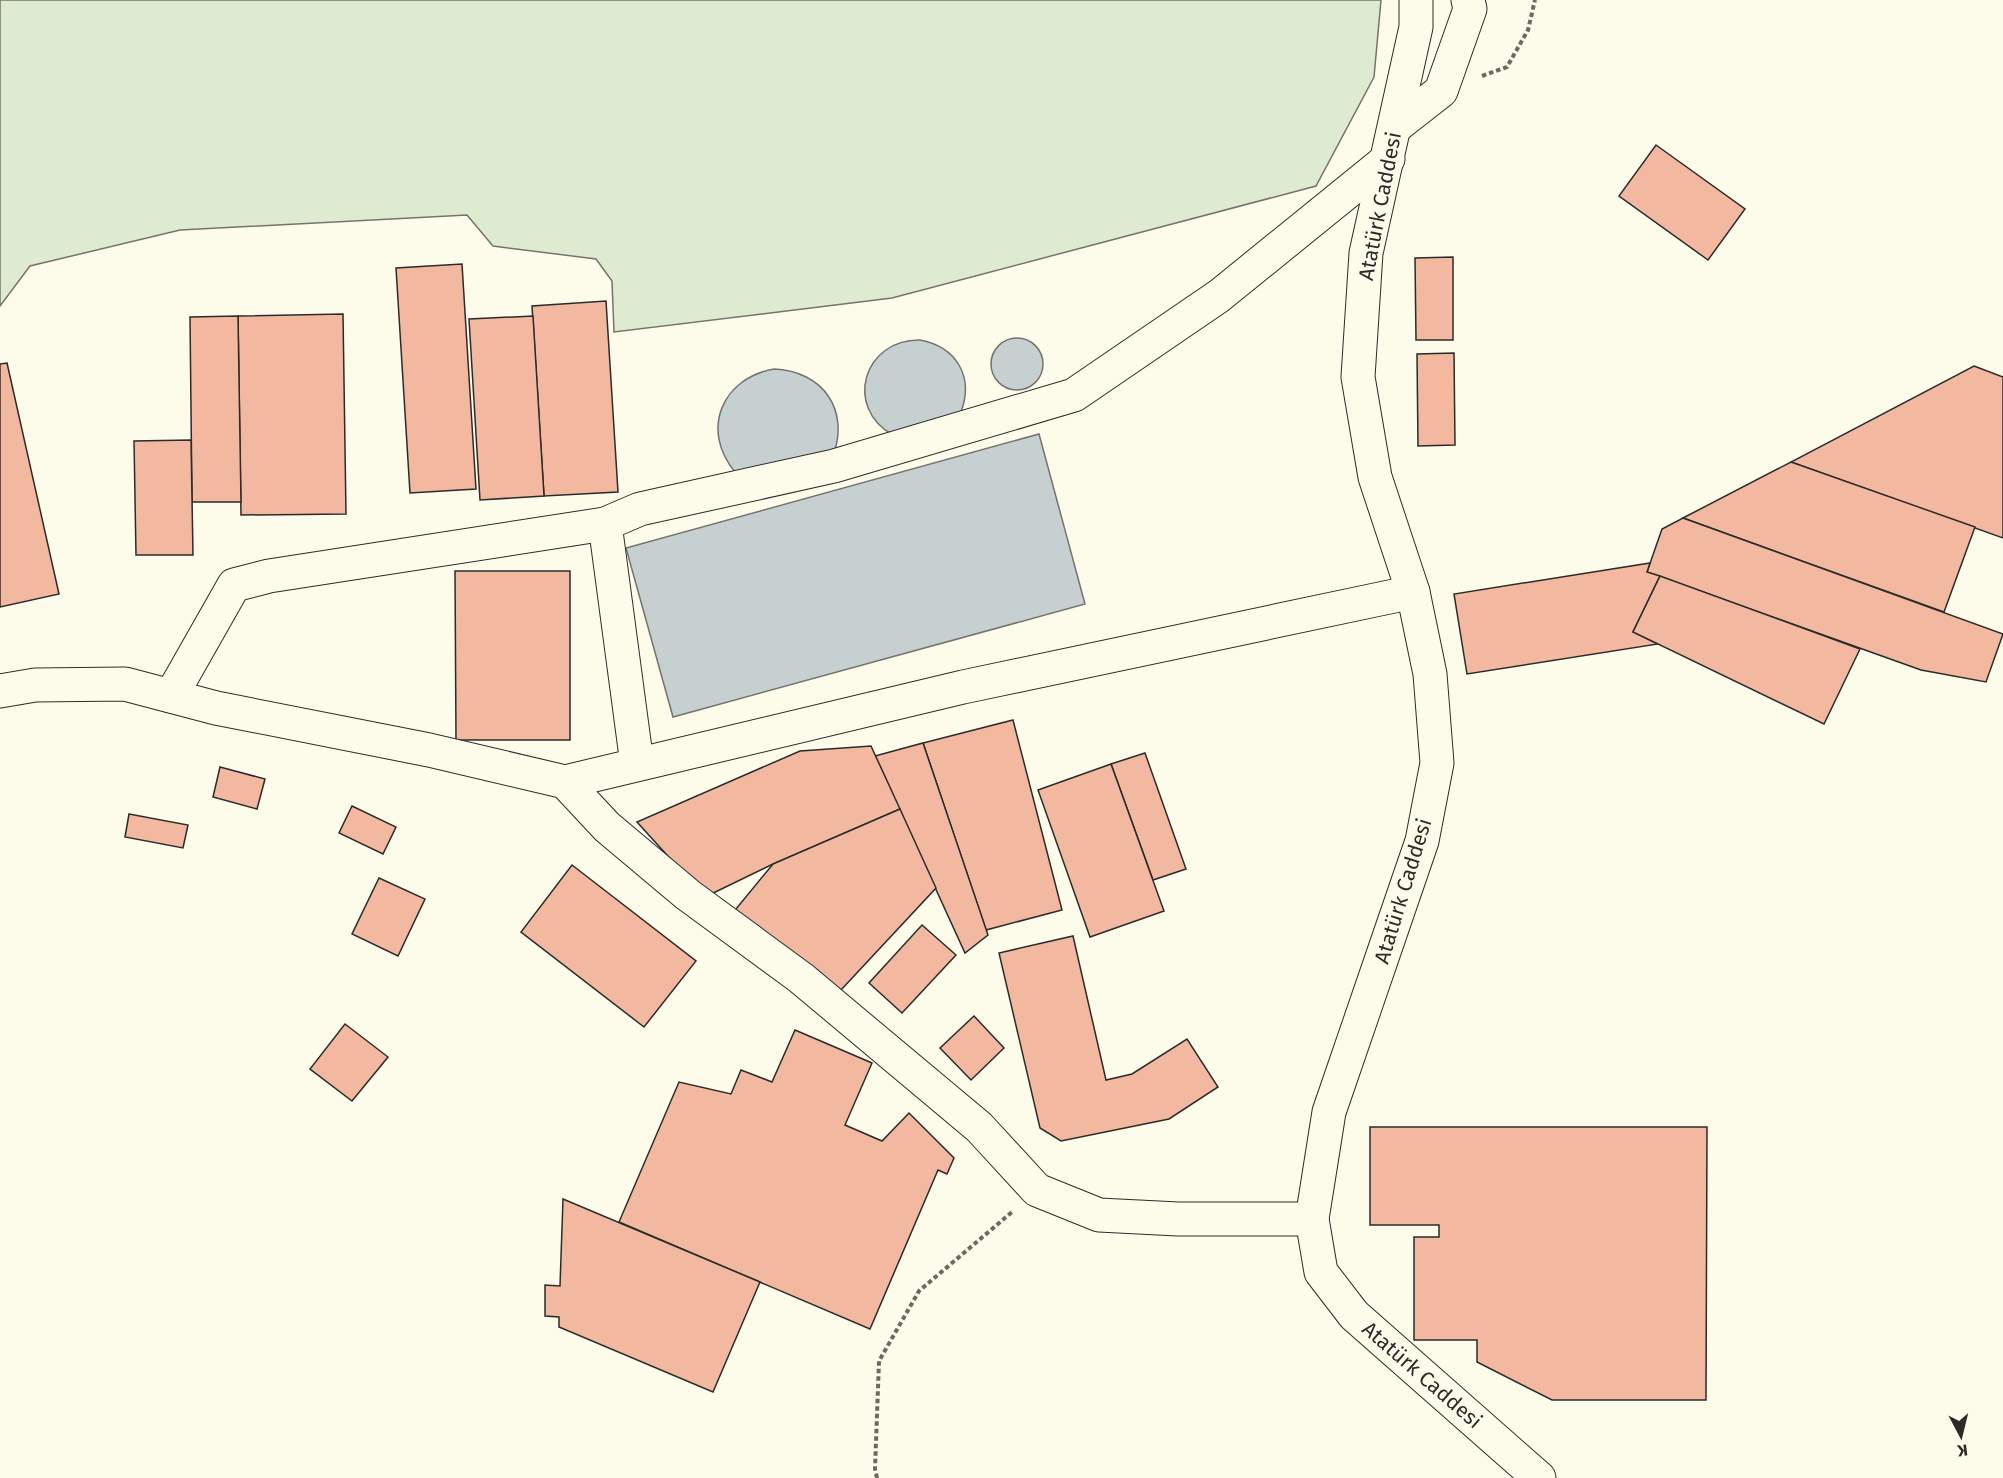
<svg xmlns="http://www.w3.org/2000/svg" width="2003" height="1478" font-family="'Fira Sans',sans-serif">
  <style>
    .green { fill: #deebd1; stroke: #74746e; stroke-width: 1.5 }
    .water { fill: #c7d0d0; stroke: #74746e; stroke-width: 1.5 }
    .building { fill: #f2b8a0; stroke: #2b2b2b; stroke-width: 1.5 }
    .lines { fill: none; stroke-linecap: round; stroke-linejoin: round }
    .minor-casing { stroke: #2b2b2b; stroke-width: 35 }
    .path { stroke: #6a6964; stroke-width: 4; stroke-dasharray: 4.5 3; stroke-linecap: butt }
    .minor { stroke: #fdfbea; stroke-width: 33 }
    .labels { text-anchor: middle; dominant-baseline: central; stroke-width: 4.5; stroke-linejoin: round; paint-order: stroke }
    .street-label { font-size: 21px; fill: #2b2b2b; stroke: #fdfbea }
  </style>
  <rect width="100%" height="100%" fill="#fdfbea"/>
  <!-- green -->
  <path class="green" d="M0,0H1381L1374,77L1316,186L892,298L614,332L612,281L596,259L493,246L467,215L180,230L30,266L0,306Z"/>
  <!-- water -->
  <g class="water">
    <circle cx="1017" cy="364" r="26"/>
    <path d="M920,340C957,347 974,377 961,412L893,435C843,407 864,339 920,340Z"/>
    <path d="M774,369C823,371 850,410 833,456L735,472C700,430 722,378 774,369Z"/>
    <path d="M1039,434L1085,604L673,717L626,548Z"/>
  </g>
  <!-- building -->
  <g class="building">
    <path d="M1656,145L1745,209L1708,260L1619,196Z"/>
    <path d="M1453,257V340H1416L1415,258Z"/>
    <path d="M462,264L476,489L410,493L396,268Z"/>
    <path d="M606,301L618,492L544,496L532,306Z"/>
    <path d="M343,314L346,514L241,515L238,316Z"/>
    <path d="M238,316L241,502H192L190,317Z"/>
    <path d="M533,316L544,496L480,500L469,319Z"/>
    <path d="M1454,353L1455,445L1418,446L1417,354Z"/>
    <path d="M7,363L59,594L0,607V364Z"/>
    <path d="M1974,366L2003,377V538L1791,462Z"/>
    <path d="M191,440L193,555H136L134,441Z"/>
    <path d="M1791,462L1975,527L1944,612L1683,518Z"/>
    <path d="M1683,518L2003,634L1986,682L1921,670L1647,572L1662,529Z"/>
    <path d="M1650,563L1647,572L1660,576L1633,632L1658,644L1467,674L1454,594Z"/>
    <path d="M455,571H570V740H456Z"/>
    <path d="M1660,576L1860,649L1824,724L1633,632Z"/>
    <path d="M1013,720L1062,910L986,930L923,743Z"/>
    <path d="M923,743L988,935L965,953L875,756Z"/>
    <path d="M871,746L900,809L773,864L705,897L637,822L800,751Z"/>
    <path d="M1145,753L1186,869L1153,880L1111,764Z"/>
    <path d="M1111,764L1164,911L1090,937L1038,790Z"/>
    <path d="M220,767L265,779L257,809L213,797Z"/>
    <path d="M352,806L396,827L383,854L339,833Z"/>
    <path d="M900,809L936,888L840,991L731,915L773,864Z"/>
    <path d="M129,814L188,825L183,848L125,837Z"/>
    <path d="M572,865L696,961L644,1027L521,932Z"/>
    <path d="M379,878L425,899L398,956L352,934Z"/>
    <path d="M922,925L956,955L902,1013L869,983Z"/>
    <path d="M1073,936L1106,1080L1132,1074L1187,1039L1218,1087L1169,1119L1061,1141L1040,1128L999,953Z"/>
    <path d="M974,1016L1004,1048L971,1080L940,1048Z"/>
    <path d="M345,1024L388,1057L352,1101L310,1069Z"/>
    <path d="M795,1030L872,1063L845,1125L882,1141L909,1113L954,1158L947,1174L938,1170L870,1329L619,1222L679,1082L731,1094L741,1070L772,1082Z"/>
    <path d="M1370,1127H1707L1706,1400H1552L1477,1362V1340H1414V1237H1439V1225H1370Z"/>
    <path d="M563,1199L760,1282L713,1392L559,1327V1317L545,1316V1285L560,1286Z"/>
  </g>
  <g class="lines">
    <!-- minor casing -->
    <g class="minor-casing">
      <g id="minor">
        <path d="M1416,0V27L1366,253L1358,377L1375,477L1413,592L1430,674L1437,763L1422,841L1329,1112L1312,1219L1321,1272L1354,1315L1539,1478"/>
        <path d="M1395,127L1441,91L1470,9L1468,0"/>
        <path d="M605,524L640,509L834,466L1074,395L1219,296L1388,159"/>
        <path d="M0,691L35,685L125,684L216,708L429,750L565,782L963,687L1413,592"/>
        <path d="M171,696L234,585L269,576L605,524L637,764"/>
        <path d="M565,782L607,827L688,895L801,978L979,1127L1037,1190L1099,1215L1178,1219H1312"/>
      </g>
    </g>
    <!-- path -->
    <g class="path">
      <path d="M1482,76L1507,67L1528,30L1535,0"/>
      <path d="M877,1478L875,1469L879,1361L919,1291L1012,1212"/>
    </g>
    <!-- minor -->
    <use href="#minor" class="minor"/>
  </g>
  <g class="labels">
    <!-- street labels -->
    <g class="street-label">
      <text transform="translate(1380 206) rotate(-79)">Atatürk Caddesi</text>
      <text transform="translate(1403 891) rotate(-73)">Atatürk Caddesi</text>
      <text transform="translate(1422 1375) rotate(41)">Atatürk Caddesi</text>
    </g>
  </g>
  <!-- north arrow -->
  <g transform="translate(1961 1436) rotate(173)" stroke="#fdfbea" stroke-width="4.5" paint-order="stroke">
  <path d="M0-4.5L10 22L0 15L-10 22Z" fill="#2b2b2b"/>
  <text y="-9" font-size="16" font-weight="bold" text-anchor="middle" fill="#2b2b2b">K</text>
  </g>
</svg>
